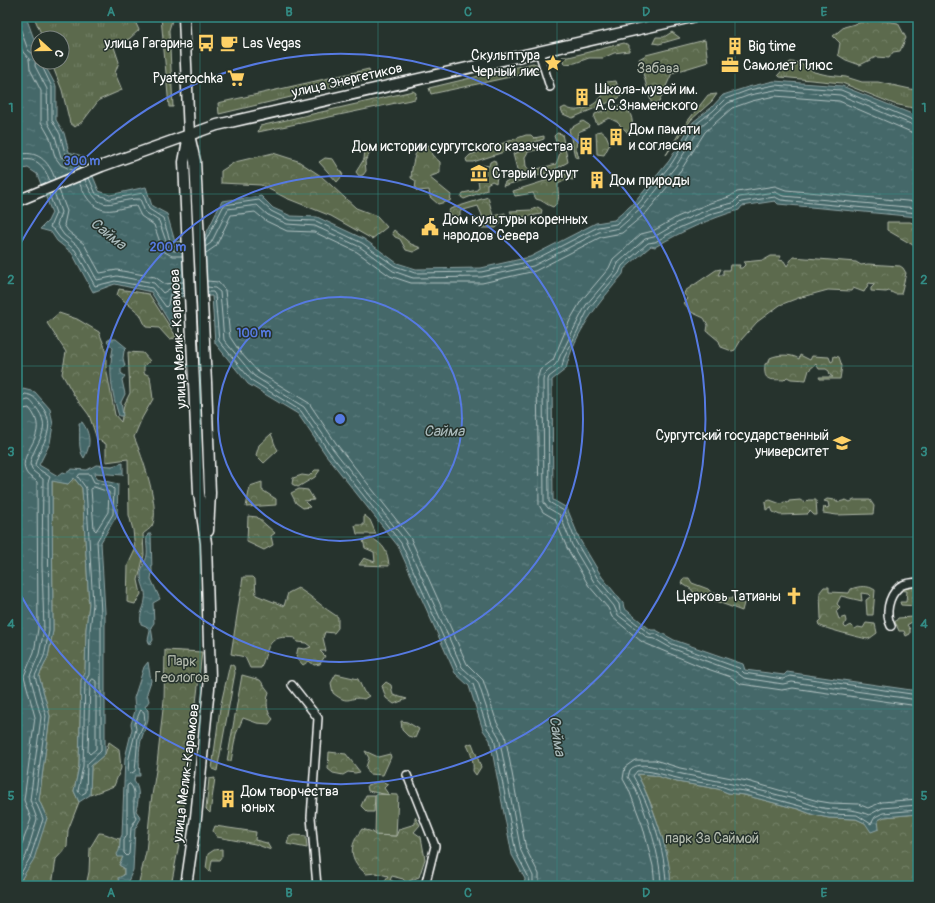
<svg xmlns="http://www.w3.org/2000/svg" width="935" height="903" font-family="Pangolin,sans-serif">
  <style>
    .grass { fill: url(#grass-tufts); stroke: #adb5a6 }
    .forest { fill: url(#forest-crowns); stroke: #adb5a6 }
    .garden { fill: #5b6b4d; stroke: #adb5a6 }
    .water { fill: url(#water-ripples); stroke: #8fa4a5 }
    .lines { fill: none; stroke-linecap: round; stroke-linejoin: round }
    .shore { stroke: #b4c3c3; stroke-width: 1 }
    .minor-casing { stroke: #fff; stroke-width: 10 }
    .secondary-casing { stroke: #fff; stroke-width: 13 }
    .minor { stroke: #26332d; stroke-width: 7 }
    .secondary { stroke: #26332d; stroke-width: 10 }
    .grid { fill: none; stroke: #338b84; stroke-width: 1; stroke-opacity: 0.55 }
    .ring { fill: none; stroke: #567ae2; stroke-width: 2 }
    .labels { text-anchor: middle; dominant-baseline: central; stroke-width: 3; stroke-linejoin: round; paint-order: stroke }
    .poi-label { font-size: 14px; fill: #fff; stroke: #26332d; text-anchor: start }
    .park-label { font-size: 14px; fill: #b5bcaf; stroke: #26332d }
    .street-label { font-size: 14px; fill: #fff; stroke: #26332d }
    .water-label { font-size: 15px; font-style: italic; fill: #abbbbc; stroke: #26332d }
    .centre { fill: #567ae2; stroke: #26332d; stroke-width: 2 }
    .ring-label { font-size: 12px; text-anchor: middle; font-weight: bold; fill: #567ae2; stroke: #26332d; stroke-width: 3; stroke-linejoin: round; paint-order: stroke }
    .neatline { fill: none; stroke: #338b84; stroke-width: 1.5 }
    .grid-label { font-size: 13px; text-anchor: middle; font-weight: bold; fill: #338b84 }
  </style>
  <defs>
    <pattern id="grass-tufts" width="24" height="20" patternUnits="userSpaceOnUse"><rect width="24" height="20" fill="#5b6b4d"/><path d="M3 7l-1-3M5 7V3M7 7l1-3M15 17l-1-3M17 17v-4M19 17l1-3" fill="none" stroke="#748168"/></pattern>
    <pattern id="forest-crowns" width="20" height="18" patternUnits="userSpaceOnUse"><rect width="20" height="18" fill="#5b6b4d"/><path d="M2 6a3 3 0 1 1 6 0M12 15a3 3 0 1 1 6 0" fill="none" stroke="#748168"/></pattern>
    <pattern id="water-ripples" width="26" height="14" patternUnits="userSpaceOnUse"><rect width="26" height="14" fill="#446869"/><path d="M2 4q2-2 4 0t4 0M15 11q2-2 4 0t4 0" fill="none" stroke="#607f80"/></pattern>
  </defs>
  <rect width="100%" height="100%" fill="#26332d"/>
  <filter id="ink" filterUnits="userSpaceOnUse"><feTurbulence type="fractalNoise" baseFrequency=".025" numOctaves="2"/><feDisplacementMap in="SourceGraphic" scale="8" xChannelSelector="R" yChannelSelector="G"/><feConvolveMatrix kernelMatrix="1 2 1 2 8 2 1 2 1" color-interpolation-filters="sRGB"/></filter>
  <g filter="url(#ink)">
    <!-- grass -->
    <g class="grass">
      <path d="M34,17H133L139,30L129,39L113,44L119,62L115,73L122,90L99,100L83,121L75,127L70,123L62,90L51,62H62V38H43Z"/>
      <path d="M161,17H173L169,30L173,107H169Z"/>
      <path d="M790,62L801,63L814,72L827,75L846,77L862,82H878L915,90L918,94V109L894,104L842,83L780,77L778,75Z"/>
      <path d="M369,69L370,75L367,79L219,114L218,103Z"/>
      <path d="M717,94L712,101L691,120L666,155L683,127L708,95Z"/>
      <path d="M325,158L333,159L343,175L337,182L319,162Z"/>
      <path d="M394,230L411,244L421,248L413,252L406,250L400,239L395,237L392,233Z"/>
    </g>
    <!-- forest -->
    <g class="forest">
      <path d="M873,19L898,23L906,38L900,51L893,52L889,58L876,57L860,65L846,60L838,55L840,43L833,36L844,27Z"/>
      <path d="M672,32L680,38L659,44L653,43L656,37H664Z"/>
      <path d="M705,40L708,62L672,73L659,102L652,105L639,59L646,55Z"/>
      <path d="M624,43L629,45V51L614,53L603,58H589L575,63L564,64L562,57H569Z"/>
      <path d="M533,63L539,65L538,71L431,94L429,88Z"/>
      <path d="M616,81L621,96L619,98L572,118L563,114L561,109L565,107C578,115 595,106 603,95L601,88L607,82Z"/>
      <path d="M413,91L416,93L415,99L258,132L260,126Z"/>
      <path d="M623,105C632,111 635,125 630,135L617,122L609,118L597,124L594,118L595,114L615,106Z"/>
      <path d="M583,121L589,125L588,128L578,132L576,148L579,158L575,157L569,129Z"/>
      <path d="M601,131L606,135L610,144L604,155L597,154L596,132Z"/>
      <path d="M557,133L562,134L568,162L550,172L503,186L505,182L517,176L518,173L513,154L541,145H544V148L528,152L525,157L526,166L530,171L556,164L560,153L554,136Z"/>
      <path d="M526,135H531L534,138L544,136V139L473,162H467L466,159L470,155Z"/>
      <path d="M422,143L430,146L432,155L440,162V173L429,177L451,195L450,201L438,204L430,197L429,190L417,191L415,189L416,181L411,178C412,167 414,151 422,143Z"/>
      <path d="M369,147L372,150L365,161L366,171L363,175L359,176L356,172L364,159L365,149Z"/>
      <path d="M273,153L298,161L321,176L356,208L377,216L387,227L372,239L331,216L286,198L261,185L221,183V171L235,162Z"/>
      <path d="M494,160L496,163C495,171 498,176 496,183L492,181L487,184V190L464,199L461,197L463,193L477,190L479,187L476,166L481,165L489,166L490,162Z"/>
      <path d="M570,173L574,174L573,180L568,179L558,184C557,194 562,200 553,207C546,205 543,200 536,199L533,193L515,196L513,191Z"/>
      <path d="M488,197L493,216L505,213L507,217L496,228H479L482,215L478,206L460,211V218H457L448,213L450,209Z"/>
      <path d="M538,207L542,210L541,214L514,219L510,211L531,210Z"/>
      <path d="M887,222H910L918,225V248L887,230Z"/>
      <path d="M771,256H781L779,260L784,261L787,266L793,257L856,262L861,265L868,264L900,266L903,268L906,273L901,294H895L889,291L886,292L871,291V288L875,284L869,283L864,292L853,288L851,291L828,290L798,298L780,305L757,322L741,340L735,350L732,351L721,347L719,341L707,331L708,325L704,318L691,312L684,303L688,299L684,294L685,291L716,270L721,269L718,275H723V270H729L730,265H740L739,268H742L745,265L744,262L764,260Z"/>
      <path d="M119,289L149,294L177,338L169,339L159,328L146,327L140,314L117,295Z"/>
      <path d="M59,313L77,319L99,332L106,350V367L115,415L121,422L124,405L130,393L128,352L143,353L150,361L144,366V373L150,376L153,399L142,418L134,437C142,456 161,508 152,526C150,529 145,532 143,534L144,555L138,580L141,594L135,604L127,602L128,565L135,550L133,530L129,515L128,459L106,462V444L97,439L89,415L74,395L62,374L66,352L47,323Z"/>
      <path d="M800,355L810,360L812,356L829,357L831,362L833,361L834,356L839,357L842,366L840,379H820L819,377H833L830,375L829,371L826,369H819L816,364L809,370L806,380L791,379L787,377L784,380C771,379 763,383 765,364L769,362L770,358C778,354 792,354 799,359Z"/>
      <path d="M271,434C274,440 274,445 278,450L264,463L256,455L259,445Z"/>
      <path d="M315,470H320L315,477L298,487L292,484L293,478L302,475L309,476Z"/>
      <path d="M74,478L82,488L89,604L86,629L85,674L81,680L79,766L74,791L79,802L68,830L67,847L56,859L52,886H19L47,818L39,800L50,716L39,676L48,657L53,631L52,480L68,484Z"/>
      <path d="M262,482V490L276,499V505L246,507L250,486Z"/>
      <path d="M299,489L308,490L314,500L304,501L310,507L303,508L296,503L291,493Z"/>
      <path d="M827,499L835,500L839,502L846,500L850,502L854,500H870L874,506L873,514L837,515L823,513L824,506L826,508L829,507L828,502L824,501Z"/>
      <path d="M770,500L781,504L784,502L788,503L789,501L800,500L805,503L808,500H816L817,515H814L810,511L807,514L780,515L773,512L771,507L766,510L765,502Z"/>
      <path d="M364,515L370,520L376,534H357L355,525H364Z"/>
      <path d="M248,516L257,517L275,533L271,536L273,545L264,550L247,542Z"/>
      <path d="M371,538C384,544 388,552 389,566L359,565L364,558L375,562L374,552L365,548L363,540Z"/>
      <path d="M243,577H253L255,579L256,595L284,606L288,593L298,588C313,597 323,608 338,617V628L334,633L325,632L323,638L326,651H320L325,656L320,664L314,665L309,661L303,665L296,657L298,648L305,649L311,647L306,643L297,642L295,638C268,634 269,646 261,668H250L245,657L231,654Z"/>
      <path d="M684,578H689L692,583L708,589L712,593L724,595L726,598H734L737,602L744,603L742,611L694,593L691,589L681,583Z"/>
      <path d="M918,585V596H913L912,602L917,606L901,605L900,602H906L907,591L898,590L903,587Z"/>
      <path d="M824,587H829V592L849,593L851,589C859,586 868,585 875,590L873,615H867L866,600L871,596L869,594L861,593L862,601L841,596L837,604L840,607L836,611L839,619L845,617L846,621L844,626L846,628L851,625L855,629L858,627L863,628L866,623L875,624L877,633C874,635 871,638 868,639C865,639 822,628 819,625L818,622L821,619L820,592Z"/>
      <path d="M917,613L918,624L912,622L907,625L910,629V634L906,636L904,631H899L895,622L898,618L913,617Z"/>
      <path d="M165,650L202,652L180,839L171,886H138L146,852L151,802L157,764L164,700Z"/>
      <path d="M230,664L234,666L235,673L217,771L212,769L220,708Z"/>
      <path d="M336,674L358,679L364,692L369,696L364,699C349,695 350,707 333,693L331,683Z"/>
      <path d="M242,675L260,680L269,692C266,701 266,712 273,719L269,724L257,723L243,718L236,734L231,761H227Z"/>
      <path d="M386,682L391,685L393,695L407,699L394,704L386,698L382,686Z"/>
      <path d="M401,721L407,722L419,729L415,738L408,736L402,730Z"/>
      <path d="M109,742L119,749L121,768L114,786L90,795L91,766L105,754Z"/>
      <path d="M472,743L481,767L476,775L473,771C474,762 471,753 467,745Z"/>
      <path d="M365,751L378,757L390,754L391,757L383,775L369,774L366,767L369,758Z"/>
      <path d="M329,752L346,754L360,772L355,773L348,772L343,775L333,773L328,769Z"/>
      <path d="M636,774L653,775L677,782L718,789L728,793L744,795L798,809L814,815L829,818L856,819L865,823L877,824L878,820L884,817L918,814V886H670C673,864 650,792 636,774Z"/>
      <path d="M215,778L210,813L206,809L209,779Z"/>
      <path d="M381,781L388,784L384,788L389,795L368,791L367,785Z"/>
      <path d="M366,795H375L374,812H367L361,806Z"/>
      <path d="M415,817L420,825L414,832L421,837L425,859L419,877L409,881L418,883L417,886H410L403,879L392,876L390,880L404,886H386L384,882L388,876L376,873L366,874C349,859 348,847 362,829L373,832L375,835L396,836L399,829L415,824Z"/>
      <path d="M215,826L256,832L255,840L267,843L271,850L255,844L217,837L213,831Z"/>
      <path d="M99,833C107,833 112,838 120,839V850L123,857L119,865L124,868V875L116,886H90L87,881L89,872L90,848Z"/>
      <path d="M294,835L306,836L307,848L287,844L289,837Z"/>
      <path d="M222,849V856L219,860H212L210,872L206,868L208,854L214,850Z"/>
    </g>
    <!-- garden -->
    <path class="garden" d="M376,794L398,795L396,836L375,835Z"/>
    <!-- water -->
    <g class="water">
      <path d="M17,17H26L38,50V62H43L56,86V120L64,133L69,152L85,157L99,191L110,195L146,187L152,206L167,214L175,242L204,238L222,201L261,196L273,208L291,216L317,217L364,239L397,263L416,269L481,268L530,257L596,223L614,220L635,202L669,161L693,122L711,108L723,95L748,87L774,81L842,86L912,114L918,119V217L778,204L775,201L742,206L739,210C709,219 682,231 655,247L651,246L624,269L623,274C600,302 574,332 566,369L552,380L553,500L567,508L580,540L602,577L623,603L624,608L651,630H656L674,640L743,664L745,670L784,675L787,672L918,691V814L884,817L878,820L879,829L871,832L865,823L856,819L829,818L814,815L798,809L744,795L728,793L718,789L677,782L653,775L637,774C649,796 674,861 670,886H524L525,879L512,855L490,740L483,730L469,686L455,673L398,546L326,455L298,414L248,384L215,343L212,296L172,297L173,328L151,292L115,284L93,292L72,253L57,241L51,232L40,229L48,221L52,213L37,174L28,168L17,170Z"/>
      <path d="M110,339H116L127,348L124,351L123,358L125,366L121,369V373L125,376L122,380L125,394L121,402L123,416H119C112,395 108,370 113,348L107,341Z"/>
      <path d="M23,389L35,392L50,409L53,425L50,443L39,465L58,476L63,472L66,473L72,469L87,470L96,465L112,466L123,463V475L95,473L96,479L118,484L117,515L101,542L105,612V754L91,766L90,795L79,802L74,791L79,766L81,680L85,674L86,629L89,604L82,488L74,478L68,484L52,481L53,631L48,657L39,676L50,716L39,800L47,818L34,859L17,886V397Z"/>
      <path d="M82,422C91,434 91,446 84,458C77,449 81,435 79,423Z"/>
      <path d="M148,534H151L152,572L151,579L160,599L153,603L154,623L151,627L153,640L150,645L148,640L150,631L146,626L141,624C139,612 144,610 145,600C147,591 141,584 141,576C140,569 146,562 147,555C148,547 145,541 148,534Z"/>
      <path d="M148,662L151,681L147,693L149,701L145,707L148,710C149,724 146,725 142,737C138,749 139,764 140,776H135L134,781C141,790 138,801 136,811L141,818L135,829L133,870L126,886H116L119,884L118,878L124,875V868L119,865L123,857H118L117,854C122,848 118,841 122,835L125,758L132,729L131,724L135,711L134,698L144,667Z"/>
    </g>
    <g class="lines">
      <!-- shore -->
      <g class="shore">
        <path d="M17,19L28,50L36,56L35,66L47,89L48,123L55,136L61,157L78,164L80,169"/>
        <path d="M17,38L23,52L29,59L30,69L41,91V122L50,138L55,157L61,165L74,171"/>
        <path d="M40,62L52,87V120L60,134L65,153L81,160L84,167"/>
        <path d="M17,155C37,149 49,161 55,179"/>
        <path d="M17,161C36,156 43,164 50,181"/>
        <path d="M89,178L96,194L110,199L143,193L149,209L163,218L171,244L175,246L182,245"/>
        <path d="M85,180C101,218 110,199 140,199L145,212L159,221L168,247L174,251L182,250"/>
        <path d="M79,182C85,197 94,213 113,210C121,209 128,206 136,206L141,216L154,225L163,251L172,256H182"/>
        <path d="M59,190L67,211L64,225L68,231L84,244L100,273L117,270L155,277L165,284L183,282"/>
        <path d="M54,192L61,212L57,225L64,235L79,247L97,280L117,276L154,283L163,293L171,288H184"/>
        <path d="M49,194L56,213L50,227L54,230L60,238L75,250L95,286L115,281L152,288L166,307L168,305L170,294L184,293"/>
        <path d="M918,202L786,190L775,186L737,192L729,197L710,203L677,217L653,231L641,234L613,259L609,268L581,301L570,320L553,360L540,370L537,380L539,505L543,512L555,519L567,548L589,586L608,608L612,617L642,642L702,667L731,677L741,684L782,690L793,688L918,706"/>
        <path d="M918,208L783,196L775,192L739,197L733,203L712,208L679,222L654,237L645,239L618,263L615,271L586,305L560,356C556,370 544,369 543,380L544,503L548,508L560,515L572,545L594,582L614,606L618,615L648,638L655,639L671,648L736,672L744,678L783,684L792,682L918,700"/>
        <path d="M918,213L781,200L775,197L741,202L736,207L714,213L681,227L655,242L648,243L622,266L619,273L589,308L564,358L562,367L549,377L548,380L549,502L564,511L576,542L598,579L619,604L620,611L650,634H656L672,644L739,668L744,673L783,679L790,676L918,695"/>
        <path d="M205,242L224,205L259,200L271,211L289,220L316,221L362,243L395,266L415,273L481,272L532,261L598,227L616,224L638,204L672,163L696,124L713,111L725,99L749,90L775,85L841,90L918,122"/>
        <path d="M205,247L211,243L228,209L257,205L268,215L287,224L315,226L360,247L393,271L413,278L482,277L533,266L599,232L619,228L642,208L676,166L700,128L728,103L750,95L775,90L840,95L918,127"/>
        <path d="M206,253L216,246L231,215L255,212L266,221L287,231L314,232L357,252L390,276L411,283H482L535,271L601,237L622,233L647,212L681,170L705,132L732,108L752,101L775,96L839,101L911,132L918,133"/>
        <path d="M207,281L218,282L225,290L230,337L240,352L258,372L309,403L338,446L410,537L467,664L483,680L497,723L505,735L526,849L539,874V886"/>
        <path d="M207,287L215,288L220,292L224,340L254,376L304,407L333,449L405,540L462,667L478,682L492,725L499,737L521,851L533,876V886"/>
        <path d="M208,292H213L215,295L219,341L251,380L301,411L329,452L401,543L458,670L473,684L487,728L494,738L516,853L529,878L528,886"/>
        <path d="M17,399L21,398L25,394C33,395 35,398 40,404C60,428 40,443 35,465L37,468L50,477L48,482L49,631L44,656L35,676L46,716L35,800L43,819L30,858L17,880"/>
        <path d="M17,404C21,404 25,400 28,400C31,400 33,404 35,406C55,430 34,442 30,464L33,471L43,479L42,565L44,630L39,654L30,676L41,717L30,800L37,819L26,856L17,870"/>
        <path d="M17,410L29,408C53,435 16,452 26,472C28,477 34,478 37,482L38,629L34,652L24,676L35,717L24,800L31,819L17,858"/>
        <path d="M80,474H90L94,482L112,487L114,489L113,514L97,541L101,613V751L87,764L86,792L81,795L78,791L83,766L85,682L89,675L90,630L93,604L86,488L78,477Z"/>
        <path d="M94,487L109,492L108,512L96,531L94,529L91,489Z"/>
        <path d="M93,679L96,681V749L90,754L88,752L90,683Z"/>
        <path d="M141,710L144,712L145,721L138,737L135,771L130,774L128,772L129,758L136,729L135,724Z"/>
        <path d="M130,784C139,792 130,807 136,818L131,828L129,854L127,856L124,853V840L127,835V786Z"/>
        <path d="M655,886L653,866L643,827L629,790L623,779L625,767L635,760H655L680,768L747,781L818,801L830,803L858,804L868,808L882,802L918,799"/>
        <path d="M661,886C661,856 647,816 635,788C633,784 630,781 628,777L630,770C640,758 669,772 682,774C721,781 760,790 798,800C805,802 811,805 818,807C837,811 851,807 869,815L882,808L918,805"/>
        <path d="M666,886C666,851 650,806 633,776L637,771C651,770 663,775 677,778C694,783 712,782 729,789L745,791L829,814L857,815L871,824L875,817L883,813L918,810"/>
      </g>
      <!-- minor casing -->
      <g class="minor-casing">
        <g id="minor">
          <path d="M539,52L550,87"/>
          <path d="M891,626C885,614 888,597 899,587C904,583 912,583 918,582"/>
          <path d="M292,685L318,718L311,817L317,886"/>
          <path d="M407,775L435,846L425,886"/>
        </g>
      </g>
      <!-- secondary casing -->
      <g class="secondary-casing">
        <g id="secondary">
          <path d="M184,17L189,135L195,161L206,382L210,493L208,531"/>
          <path d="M17,201L102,166L217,125L692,17"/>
          <path d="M186,886L196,817L210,678L206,543L199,493L184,162L189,135"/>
        </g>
      </g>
      <!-- minor -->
      <use href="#minor" class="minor"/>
      <!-- secondary -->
      <use href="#secondary" class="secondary"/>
    </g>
  </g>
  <!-- grid -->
  <path class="grid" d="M200,17V886M378,17V886M557,17V886M735,17V886M17,194H918M17,366H918M17,537H918M17,709H918"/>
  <!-- distance rings -->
  <g class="ring">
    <circle cx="340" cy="419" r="122"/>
    <circle cx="340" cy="419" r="243"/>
    <path d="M18 248A365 365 0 1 1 18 590"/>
  </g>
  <!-- icons -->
  <defs>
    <g id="bus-bare" transform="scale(1.38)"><path d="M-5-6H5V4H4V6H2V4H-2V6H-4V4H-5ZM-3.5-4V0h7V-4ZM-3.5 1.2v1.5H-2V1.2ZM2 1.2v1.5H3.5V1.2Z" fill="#ffd166" stroke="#26332d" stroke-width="2.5" paint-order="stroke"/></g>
    <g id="cafe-bare" transform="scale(1.38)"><path d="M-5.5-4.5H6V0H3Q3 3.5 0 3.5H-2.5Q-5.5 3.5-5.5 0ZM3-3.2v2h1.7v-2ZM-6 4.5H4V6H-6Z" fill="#ffd166" stroke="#26332d" stroke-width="2.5" paint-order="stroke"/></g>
    <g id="building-bare" transform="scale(1.38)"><path d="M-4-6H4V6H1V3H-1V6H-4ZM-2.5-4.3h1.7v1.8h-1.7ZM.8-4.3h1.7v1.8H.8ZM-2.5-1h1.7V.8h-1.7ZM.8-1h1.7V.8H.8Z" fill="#ffd166" stroke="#26332d" stroke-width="2.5" paint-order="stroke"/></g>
    <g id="sight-bare" transform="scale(1.38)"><path d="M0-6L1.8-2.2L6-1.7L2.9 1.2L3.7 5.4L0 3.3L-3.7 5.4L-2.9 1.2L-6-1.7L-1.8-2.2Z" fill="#ffd166" stroke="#26332d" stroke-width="2.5" paint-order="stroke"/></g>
    <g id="office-bare" transform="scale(1.38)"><path d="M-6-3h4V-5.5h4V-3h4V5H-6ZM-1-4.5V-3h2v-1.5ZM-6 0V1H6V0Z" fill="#ffd166" stroke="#26332d" stroke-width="2.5" paint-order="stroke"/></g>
    <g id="supermarket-bare" transform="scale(1.38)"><path d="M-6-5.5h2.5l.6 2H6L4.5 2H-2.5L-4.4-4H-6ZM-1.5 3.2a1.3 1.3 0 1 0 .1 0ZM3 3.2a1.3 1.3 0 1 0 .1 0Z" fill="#ffd166" stroke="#26332d" stroke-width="2.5" paint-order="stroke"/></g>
    <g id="museum-bare" transform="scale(1.38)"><path d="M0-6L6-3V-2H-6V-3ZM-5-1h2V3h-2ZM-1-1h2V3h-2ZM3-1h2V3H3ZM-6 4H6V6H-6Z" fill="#ffd166" stroke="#26332d" stroke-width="2.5" paint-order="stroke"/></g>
    <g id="civic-bare" transform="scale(1.38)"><path d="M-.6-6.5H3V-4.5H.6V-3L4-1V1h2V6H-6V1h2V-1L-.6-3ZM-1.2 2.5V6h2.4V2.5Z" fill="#ffd166" stroke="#26332d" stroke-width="2.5" paint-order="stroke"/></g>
    <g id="university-bare" transform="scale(1.38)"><path d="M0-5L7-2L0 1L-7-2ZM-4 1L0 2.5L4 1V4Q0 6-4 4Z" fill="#ffd166" stroke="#26332d" stroke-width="2.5" paint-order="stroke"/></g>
    <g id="church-bare" transform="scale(1.38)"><path d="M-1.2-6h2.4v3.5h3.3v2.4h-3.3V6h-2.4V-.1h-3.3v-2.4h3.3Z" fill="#ffd166" stroke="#26332d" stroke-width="2.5" paint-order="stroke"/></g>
  </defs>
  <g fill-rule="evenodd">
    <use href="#bus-bare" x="206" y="43"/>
    <use href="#cafe-bare" x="229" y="43"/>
    <use href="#building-bare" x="735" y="46"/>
    <use href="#sight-bare" x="553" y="63"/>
    <use href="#office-bare" x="730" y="65"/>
    <use href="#supermarket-bare" x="236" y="78"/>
    <use href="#building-bare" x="582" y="97"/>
    <use href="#building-bare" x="616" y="137"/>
    <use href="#building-bare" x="586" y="146"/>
    <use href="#museum-bare" x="479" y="173"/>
    <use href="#building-bare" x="597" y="180"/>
    <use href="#civic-bare" x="430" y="227"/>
    <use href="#university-bare" x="842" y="443"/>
    <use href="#church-bare" x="794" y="596"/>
    <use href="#building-bare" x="228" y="799"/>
  </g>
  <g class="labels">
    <!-- poi labels -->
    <g class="poi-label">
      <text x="193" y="43" text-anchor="end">улица Гагарина</text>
      <text x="242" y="43">Las Vegas</text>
      <text x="748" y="46">Big time</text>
      <text x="540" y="55" text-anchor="end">Скульптура<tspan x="540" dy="16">Черный лис</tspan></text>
      <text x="743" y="65">Самолет Плюс</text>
      <text x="223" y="78" text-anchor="end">Pyaterochka</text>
      <text x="595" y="89">Школа-музей им.<tspan x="595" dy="16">А.С.Знаменского</tspan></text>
      <text x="629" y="129">Дом памяти<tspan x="629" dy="16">и согласия</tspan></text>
      <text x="573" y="146" text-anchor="end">Дом истории сургутского казачества</text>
      <text x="492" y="173">Старый Сургут</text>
      <text x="610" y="180">Дом природы</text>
      <text x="443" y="219">Дом культуры коренных<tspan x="443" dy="16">народов Севера</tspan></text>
      <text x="829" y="435" text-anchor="end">Сургутский государственный<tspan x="829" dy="16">университет</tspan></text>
      <text x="781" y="596" text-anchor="end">Церковь Татианы</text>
      <text x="241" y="791">Дом творчества<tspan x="241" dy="16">юных</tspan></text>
    </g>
    <!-- park labels -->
    <g class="park-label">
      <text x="658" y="68">Забава</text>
      <text x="182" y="661">Парк<tspan x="182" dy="16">Геологов</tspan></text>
      <text x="712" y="838">парк За Саймой</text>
    </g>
    <!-- street labels -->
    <g class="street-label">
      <text transform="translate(347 80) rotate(-13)">улица Энергетиков</text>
      <text transform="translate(178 339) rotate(-93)">улица Мелик-Карамова</text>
      <text transform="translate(186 773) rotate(-83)">улица Мелик-Карамова</text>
    </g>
    <!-- water labels -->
    <g class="water-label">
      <text transform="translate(108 234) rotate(39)">Сайма</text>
      <text x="444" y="431">Сайма</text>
      <text transform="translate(557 736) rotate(81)">Сайма</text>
    </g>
  </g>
  <circle cx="340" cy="419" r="6" class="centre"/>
  <g class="ring-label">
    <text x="82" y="165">300 m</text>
    <text x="168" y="251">200 m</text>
    <text x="254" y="337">100 m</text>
  </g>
  <!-- margin -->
  <rect width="935" height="903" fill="none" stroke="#26332d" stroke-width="44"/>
  <!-- north arrow -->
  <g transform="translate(50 50) rotate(111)"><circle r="19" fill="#26332d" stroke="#7d8581"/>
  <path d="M0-3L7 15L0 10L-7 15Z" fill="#ffd166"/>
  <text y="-6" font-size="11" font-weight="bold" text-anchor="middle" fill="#ffffff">С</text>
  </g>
  <rect x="22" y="22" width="891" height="859" class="neatline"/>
  <g class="grid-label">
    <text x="111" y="16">A</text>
    <text x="289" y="16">B</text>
    <text x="468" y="16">C</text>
    <text x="646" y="16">D</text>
    <text x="824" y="16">E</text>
    <text x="11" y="112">1</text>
    <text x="924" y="112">1</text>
    <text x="11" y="284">2</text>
    <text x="924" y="284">2</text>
    <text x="11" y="456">3</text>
    <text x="924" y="456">3</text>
    <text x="11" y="628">4</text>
    <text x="924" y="628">4</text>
    <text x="11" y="800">5</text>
    <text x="924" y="800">5</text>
    <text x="111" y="897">A</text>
    <text x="289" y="897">B</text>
    <text x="468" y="897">C</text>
    <text x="646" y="897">D</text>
    <text x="824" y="897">E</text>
  </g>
</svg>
